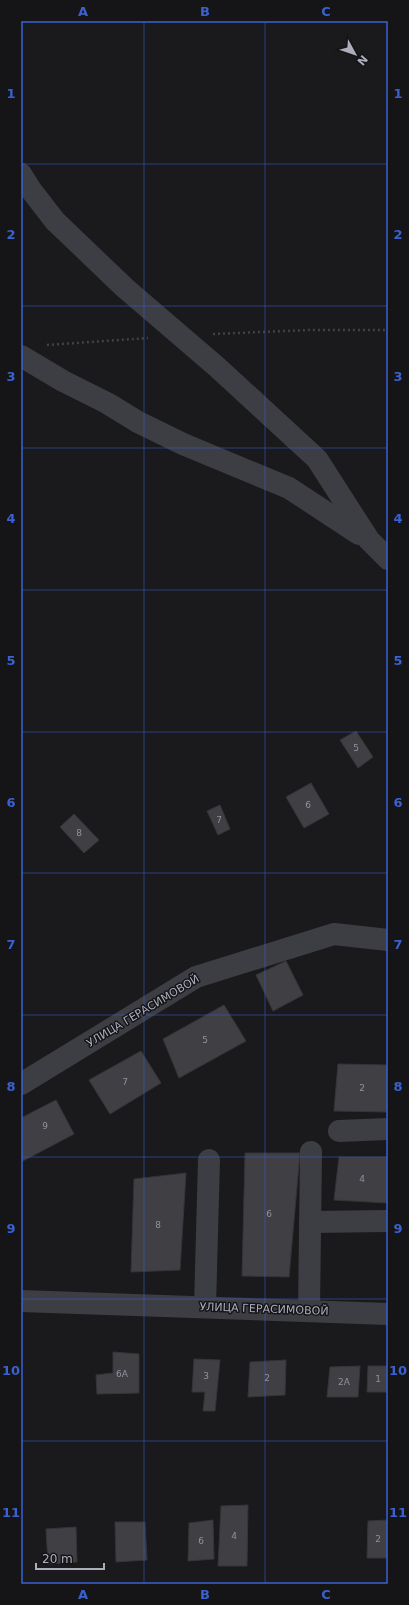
<svg xmlns="http://www.w3.org/2000/svg" width="409" height="1605" font-family="'DejaVu Sans',sans-serif">
  <style>
    .building { fill: #3f3f44; stroke: #353439 }
    .lines { fill: none; stroke-linecap: round; stroke-linejoin: round }
    .path { stroke: #414249; stroke-width: 2.5; stroke-dasharray: 2 3; stroke-linecap: butt }
    .minor { stroke: #3d3d44; stroke-width: 22 }
    .grid { fill: none; stroke: #3a61d2; stroke-width: 1; stroke-opacity: 0.55 }
    .labels { text-anchor: middle; dominant-baseline: central; stroke-width: 3; stroke-linejoin: round; paint-order: stroke }
    .number-label { font-size: 9px; fill: #91929e }
    .street-label { font-size: 11px; fill: #acaebc; stroke: #151518 }
    .neatline { fill: none; stroke: #3a61d2; stroke-width: 1.5 }
    .grid-label { font-size: 13px; text-anchor: middle; font-weight: bold; fill: #3a61d2 }
  </style>
  <rect width="100%" height="100%" fill="#1a1a1c"/>
  <!-- building -->
  <g class="building">
    <path d="M356,731L373,757L358,768L340,740Z"/>
    <path d="M311,783L329,814L304,828L286,797Z"/>
    <path d="M220,805L230,829L218,835L207,811Z"/>
    <path d="M74,814L99,840L84,853L60,827Z"/>
    <path d="M286,961L303,995L273,1011L256,975Z"/>
    <path d="M224,1005L246,1041L179,1078L163,1039Z"/>
    <path d="M141,1051L161,1083L110,1114L89,1080Z"/>
    <path d="M338,1064L388,1065V1112L334,1111Z"/>
    <path d="M56,1100L74,1134L21,1162V1118Z"/>
    <path d="M245,1153H300L289,1277L242,1276Z"/>
    <path d="M339,1157H388V1203L334,1200Z"/>
    <path d="M186,1173L180,1270L131,1272L134,1179Z"/>
    <path d="M113,1352L139,1354V1393L97,1394L96,1375L113,1373Z"/>
    <path d="M194,1359L220,1360L215,1411H203L205,1392H192Z"/>
    <path d="M286,1360L285,1395L248,1397L250,1362Z"/>
    <path d="M360,1366L358,1397H327L330,1367Z"/>
    <path d="M368,1366H388V1392H367Z"/>
    <path d="M248,1505L247,1566H218L221,1506Z"/>
    <path d="M213,1520L214,1559L188,1561L189,1523Z"/>
    <path d="M388,1520V1558H367L368,1521Z"/>
    <path d="M115,1522H145L147,1560L116,1562Z"/>
    <path d="M76,1527L77,1562L48,1564L46,1529Z"/>
  </g>
  <g class="lines">
    <!-- path -->
    <g class="path">
      <path d="M213,334L310,330H388"/>
      <path d="M47,345L148,338"/>
    </g>
    <!-- minor -->
    <g class="minor">
      <path d="M21,174L31,190L55,221L125,288L217,367L317,459L369,540L388,559"/>
      <path d="M21,356L63,381L107,403L138,422L183,444L289,488L359,534"/>
      <path d="M21,1084L196,977L334,934L388,940"/>
      <path d="M339,1131L388,1129"/>
      <path d="M310,1222L388,1221"/>
      <path d="M21,1301L388,1314"/>
      <path d="M205,1307L209,1160"/>
      <path d="M309,1311L311,1152"/>
    </g>
  </g>
  <!-- grid -->
  <path class="grid" d="M144,21V1584M265,21V1584M21,164H388M21,306H388M21,448H388M21,590H388M21,732H388M21,873H388M21,1015H388M21,1157H388M21,1299H388M21,1441H388"/>
  <g class="labels">
    <!-- number labels -->
    <g class="number-label">
      <text x="356" y="748">5</text>
      <text x="308" y="805">6</text>
      <text x="219" y="820">7</text>
      <text x="79" y="833">8</text>
      <text x="205" y="1040">5</text>
      <text x="125" y="1082">7</text>
      <text x="362" y="1088">2</text>
      <text x="45" y="1126">9</text>
      <text x="362" y="1179">4</text>
      <text x="269" y="1214">6</text>
      <text x="158" y="1225">8</text>
      <text x="122" y="1374">6А</text>
      <text x="206" y="1376">3</text>
      <text x="267" y="1378">2</text>
      <text x="378" y="1379">1</text>
      <text x="344" y="1382">2А</text>
      <text x="234" y="1536">4</text>
      <text x="378" y="1539">2</text>
      <text x="201" y="1541">6</text>
    </g>
    <!-- street labels -->
    <g class="street-label">
      <text transform="translate(143 1011) rotate(-31)">УЛИЦА ГЕРАСИМОВОЙ</text>
      <text transform="translate(264 1309) rotate(2)">УЛИЦА ГЕРАСИМОВОЙ</text>
    </g>
  </g>
  <!-- border -->
  <rect width="409" height="1605" fill="none" stroke="#151518" stroke-width="44"/>
  <!-- north arrow -->
  <g transform="translate(355 54) rotate(130)" stroke="#151518" stroke-width="3" paint-order="stroke">
  <path d="M0-3L7 15L0 10L-7 15Z" fill="#acaebc"/>
  <text y="-6" font-size="11" font-weight="bold" text-anchor="middle" fill="#acaebc">N</text>
  </g>
  <!-- scale -->
  <path d="M36 1563v6h68v-6" fill="none" stroke="#acaebc" stroke-width="2"/>
  <text x="42" y="1563" font-size="12" fill="#acaebc" stroke="#151518" stroke-width="3" paint-order="stroke">20 m</text>
  <rect x="22" y="22" width="365" height="1561" class="neatline"/>
  <g class="grid-label">
    <text x="83" y="16">A</text>
    <text x="205" y="16">B</text>
    <text x="326" y="16">C</text>
    <text x="11" y="98">1</text>
    <text x="398" y="98">1</text>
    <text x="11" y="239">2</text>
    <text x="398" y="239">2</text>
    <text x="11" y="381">3</text>
    <text x="398" y="381">3</text>
    <text x="11" y="523">4</text>
    <text x="398" y="523">4</text>
    <text x="11" y="665">5</text>
    <text x="398" y="665">5</text>
    <text x="11" y="807">6</text>
    <text x="398" y="807">6</text>
    <text x="11" y="949">7</text>
    <text x="398" y="949">7</text>
    <text x="11" y="1091">8</text>
    <text x="398" y="1091">8</text>
    <text x="11" y="1233">9</text>
    <text x="398" y="1233">9</text>
    <text x="11" y="1375">10</text>
    <text x="398" y="1375">10</text>
    <text x="11" y="1517">11</text>
    <text x="398" y="1517">11</text>
    <text x="83" y="1599">A</text>
    <text x="205" y="1599">B</text>
    <text x="326" y="1599">C</text>
  </g>
</svg>
